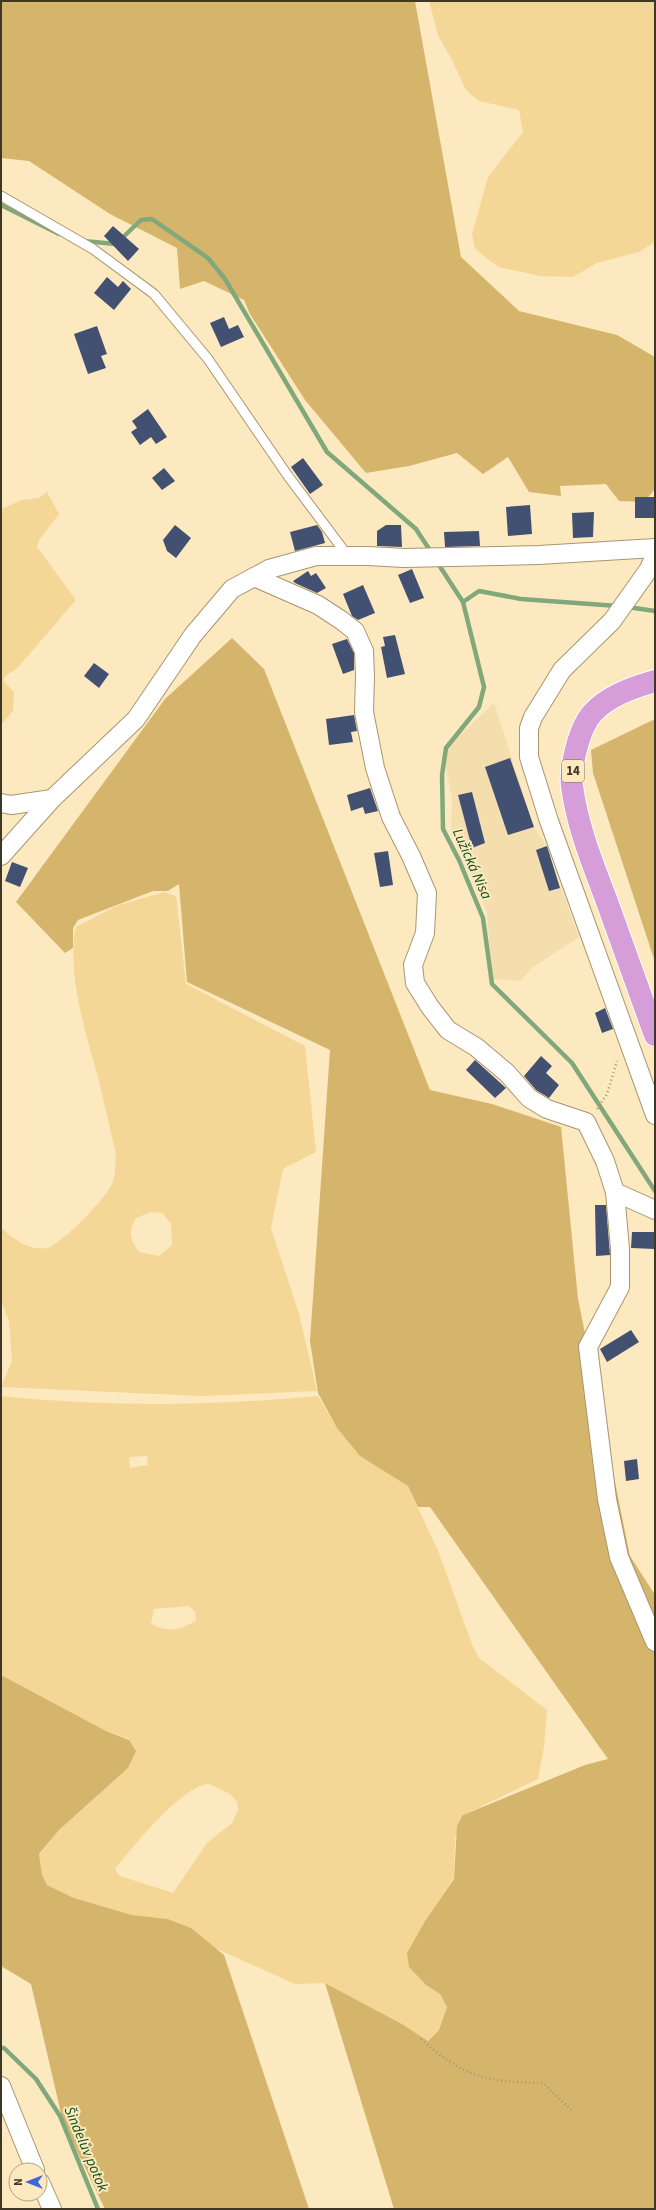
<svg xmlns="http://www.w3.org/2000/svg" width="656" height="2210" font-family="'Source Sans 3',sans-serif">
  <style>
    .built { fill: #f5dead }
    .green { fill: #f4d697; fill-rule: evenodd }
    .forest { fill: #d5b56c }
    .lines { fill: none; stroke-linecap: round; stroke-linejoin: round }
    .stream { stroke: #80a87b; stroke-width: 4.5 }
    .building { fill: #425071 }
    .lane-casing { stroke: #a9966f; stroke-width: 11 }
    .street-casing { stroke: #a9966f; stroke-width: 20 }
    .primary-casing { stroke: #fff; stroke-width: 24 }
    .path { stroke: #a29476; stroke-width: 2.5; stroke-dasharray: 1 3; stroke-linecap: butt }
    .lane { stroke: #fff; stroke-width: 9 }
    .street { stroke: #fff; stroke-width: 18 }
    .primary { stroke: #d69ed8; stroke-width: 22 }
    .labels { text-anchor: middle; dominant-baseline: central; stroke-width: 4; stroke-linejoin: round; paint-order: stroke }
    .shield { fill: #fde9bf; stroke: #776c54; stroke-width: 1 }
    .shield-label { font-size: 13px; font-weight: bold; fill: #3e3726 }
    .water-label { font-size: 15px; font-style: italic; fill: #0e4d19; stroke: #fde9bf }
  </style>
  <rect width="100%" height="100%" fill="#fde9bf"/>
  <!-- built -->
  <path class="built" d="M494,703L534,827L544,842L579,937L532,968L520,981L492,979L487,913L468,866L451,831L452,798L446,768L447,747Z"/>
  <!-- green -->
  <g class="green">
    <path d="M429,1H655V242L639,252L597,263L573,277L540,276L499,267L487,259L475,248L472,234L488,177L523,132L519,110L479,101L466,90L452,60L438,35Z"/>
    <path d="M47,492L59,514L39,540L37,547L76,600C56,622 38,645 18,667C13,673 5,673 3,681L14,692L13,711L1,725V509L22,500L39,498Z"/>
    <path d="M164,892L176,896L186,984L305,1046L316,1152L283,1169L271,1228L299,1314L317,1391L201,1396L1,1387L12,1361L9,1321L1,1301V1227C12,1239 29,1251 47,1248C61,1245 108,1196 113,1182C116,1173 115,1163 116,1154C110,1128 104,1103 98,1077C86,1034 66,970 76,927L116,906ZM151,1212L163,1213L171,1224L172,1245L159,1256L139,1252C129,1237 128,1234 136,1218Z"/>
    <path d="M1,1396C107,1407 212,1406 318,1396L337,1428L387,1472L408,1486L439,1553L471,1642L479,1658L547,1710L544,1747L538,1779L463,1815L455,1839L454,1878L425,1921L426,1985L440,1994L447,2007L439,2030L428,2041L402,2024L325,1983L295,1984L215,1948L191,1928L168,1919L132,1915L74,1898L47,1885L42,1875L39,1855L59,1830L128,1768L129,1739L106,1731L1,1675ZM147,1456L148,1465L130,1468L129,1457ZM189,1606L195,1612L196,1621C179,1630 169,1633 151,1624L154,1609ZM209,1784L230,1794L237,1802L238,1810L232,1823L207,1843L173,1893L120,1876L115,1869C133,1847 181,1786 209,1784Z"/>
  </g>
  <!-- forest -->
  <g class="forest">
    <path d="M1,1H415L461,257L519,311L617,335L655,357V489L644,502L619,501L606,484L560,486L561,496L529,492L508,457L483,474L457,453L409,466L366,473L305,400L250,314L244,300L204,281L180,289L177,248L110,214L29,161L1,158Z"/>
    <path d="M232,638L264,669L430,1090L492,1104L561,1127L578,1299L630,1556L655,1595V2209H394L325,1983L402,2024L428,2041L439,2030L447,2007L440,1994L426,1985L409,1967L407,1953L425,1921L454,1879L457,1826L463,1815L585,1765L608,1759L430,1507H418L408,1486L360,1456L337,1428L318,1393L310,1341L330,1050L187,982L179,884L168,891H153L78,920L73,928V948L65,953L16,902L165,699Z"/>
    <path d="M655,719V962L593,773L591,750Z"/>
    <path d="M1,1675L106,1731L129,1740L136,1751L128,1768L59,1830L39,1854L42,1875L47,1885L74,1898L132,1915L168,1919L191,1928L224,1955L309,2209H105L63,2122L31,1984L1,1966Z"/>
  </g>
  <g class="lines">
    <!-- stream -->
    <g class="stream">
      <path d="M1,205L59,234"/>
      <path d="M83,241L116,244L141,220L152,219L208,258L225,279L327,452L416,529L431,552"/>
      <path d="M437,562L463,602"/>
      <path d="M618,606L521,599L479,591L463,602L484,687L479,707L446,748L442,775L443,829L459,860L483,918L492,984L572,1063L655,1191"/>
      <path d="M627,607L655,611"/>
      <path d="M1,2048H4L36,2079L60,2116L98,2209"/>
    </g>
  </g>
  <!-- building -->
  <g class="building">
    <path d="M113,226L139,249L128,261L104,236Z"/>
    <path d="M107,277L118,287L123,281L131,289L114,310L94,293Z"/>
    <path d="M224,317L229,329L238,325L244,337L221,347L210,323Z"/>
    <path d="M97,326L107,354L101,356L106,368L88,374L74,334Z"/>
    <path d="M148,409L167,437L156,444L151,437L140,445L131,432L137,428L132,421Z"/>
    <path d="M303,458L323,485L310,494L291,467Z"/>
    <path d="M164,468L175,481L162,490L152,478Z"/>
    <rect x="635" y="497" width="20" height="21"/>
    <path d="M530,505L532,534L508,536L506,507Z"/>
    <path d="M594,512L593,537L573,538L572,513Z"/>
    <path d="M175,525L191,538L176,558L167,551L163,540Z"/>
    <path d="M317,525L322,532L325,543L295,551L290,532Z"/>
    <path d="M386,525H401L402,547L377,546V531Z"/>
    <path d="M479,531L480,546L445,547L444,532Z"/>
    <path d="M412,569L424,598L410,603L398,575Z"/>
    <path d="M308,571L311,576L316,573L326,588L317,593L295,583L293,581Z"/>
    <path d="M363,585L375,613L358,620L352,616L343,594Z"/>
    <path d="M395,635L405,674L387,678L381,647L385,646L383,637Z"/>
    <path d="M347,639L354,653V670L343,674L332,644Z"/>
    <path d="M94,663L109,674L99,688L84,676Z"/>
    <path d="M354,715L357,731L351,732L353,742L329,745L326,719Z"/>
    <path d="M510,758L534,827L508,835L485,767Z"/>
    <path d="M370,788L378,811L365,814L363,807L351,811L347,795Z"/>
    <path d="M472,792L485,843L472,848L458,795Z"/>
    <path d="M547,846L560,888L549,891L536,850Z"/>
    <path d="M388,851L393,885L380,887L374,853Z"/>
    <path d="M12,862L28,868L20,887L5,881Z"/>
    <path d="M605,1008L613,1029L602,1033L595,1013Z"/>
    <path d="M541,1056L552,1066L546,1073L559,1085L549,1098L536,1090L524,1076Z"/>
    <path d="M475,1060L506,1088L495,1098L466,1070Z"/>
    <path d="M595,1205H606L610,1255L596,1256Z"/>
    <path d="M632,1232H655V1249L631,1248Z"/>
    <path d="M631,1330L639,1342L607,1362L600,1349Z"/>
    <path d="M637,1459L639,1479L626,1481L624,1461Z"/>
  </g>
  <g class="lines">
    <!-- lane casing -->
    <g class="lane-casing">
      <path id="lane" d="M1,196L93,249L154,294L208,359L288,476L348,556"/>
    </g>
    <!-- street casing -->
    <g class="street-casing">
      <g id="street">
        <path d="M655,555L649,569L612,621L562,670L533,717L529,728V757L549,821L655,1115"/>
        <path d="M254,577L318,605L341,620L355,631L364,651L365,676L364,712L375,768L391,817L411,856L427,893L425,933L413,965L415,983L430,1007L448,1030L476,1047L507,1073L529,1098L547,1109L586,1122L605,1161L615,1192L620,1249V1287L588,1347L607,1499L619,1557L655,1642"/>
        <path d="M1,803L11,805L52,799"/>
        <path d="M1,856L52,799L136,719L193,635L232,589L269,569L316,556H368L404,558L539,555L655,548"/>
        <path d="M615,1192L655,1210"/>
        <path d="M1,2086L35,2170"/>
        <path d="M40,2182L52,2209"/>
      </g>
    </g>
    <!-- primary casing -->
    <g class="primary-casing">
      <path id="primary" d="M655,681C633,687 601,698 588,719C578,735 570,767 572,786C577,825 592,862 606,899C622,944 639,990 655,1035"/>
    </g>
    <!-- path -->
    <g class="path">
      <path d="M597,1109L607,1094L617,1061"/>
      <path d="M421,2039C465,2078 486,2082 543,2083L571,2110"/>
    </g>
    <!-- lane -->
    <use href="#lane" class="lane"/>
    <!-- street -->
    <use href="#street" class="street"/>
    <!-- primary -->
    <use href="#primary" class="primary"/>
  </g>
  <g class="labels">
    <!-- shield labels -->
    <rect class="shield" x="562" y="760" width="22" height="22" rx="3"/>
    <g class="shield-label">
      <text x="573" y="771">14</text>
    </g>
    <!-- water labels -->
    <g class="water-label">
      <text transform="translate(472 864) rotate(66)">Lužická Nisa</text>
      <text transform="translate(86 2149) rotate(67)">Šindelův potok</text>
    </g>
  </g>
  <!-- border -->
  <rect width="656" height="2210" fill="none" stroke="#3e3726" stroke-width="4"/>
  <!-- north arrow -->
  <g transform="translate(28 2182) rotate(270)"><circle r="19" fill="#fde9bf" stroke="#b1a282"/>
  <path d="M0-3L7 15L0 10L-7 15Z" fill="#3e66d8"/>
  <text y="-6" font-size="11" font-weight="bold" text-anchor="middle" fill="#3e3726">N</text>
  </g>
</svg>
